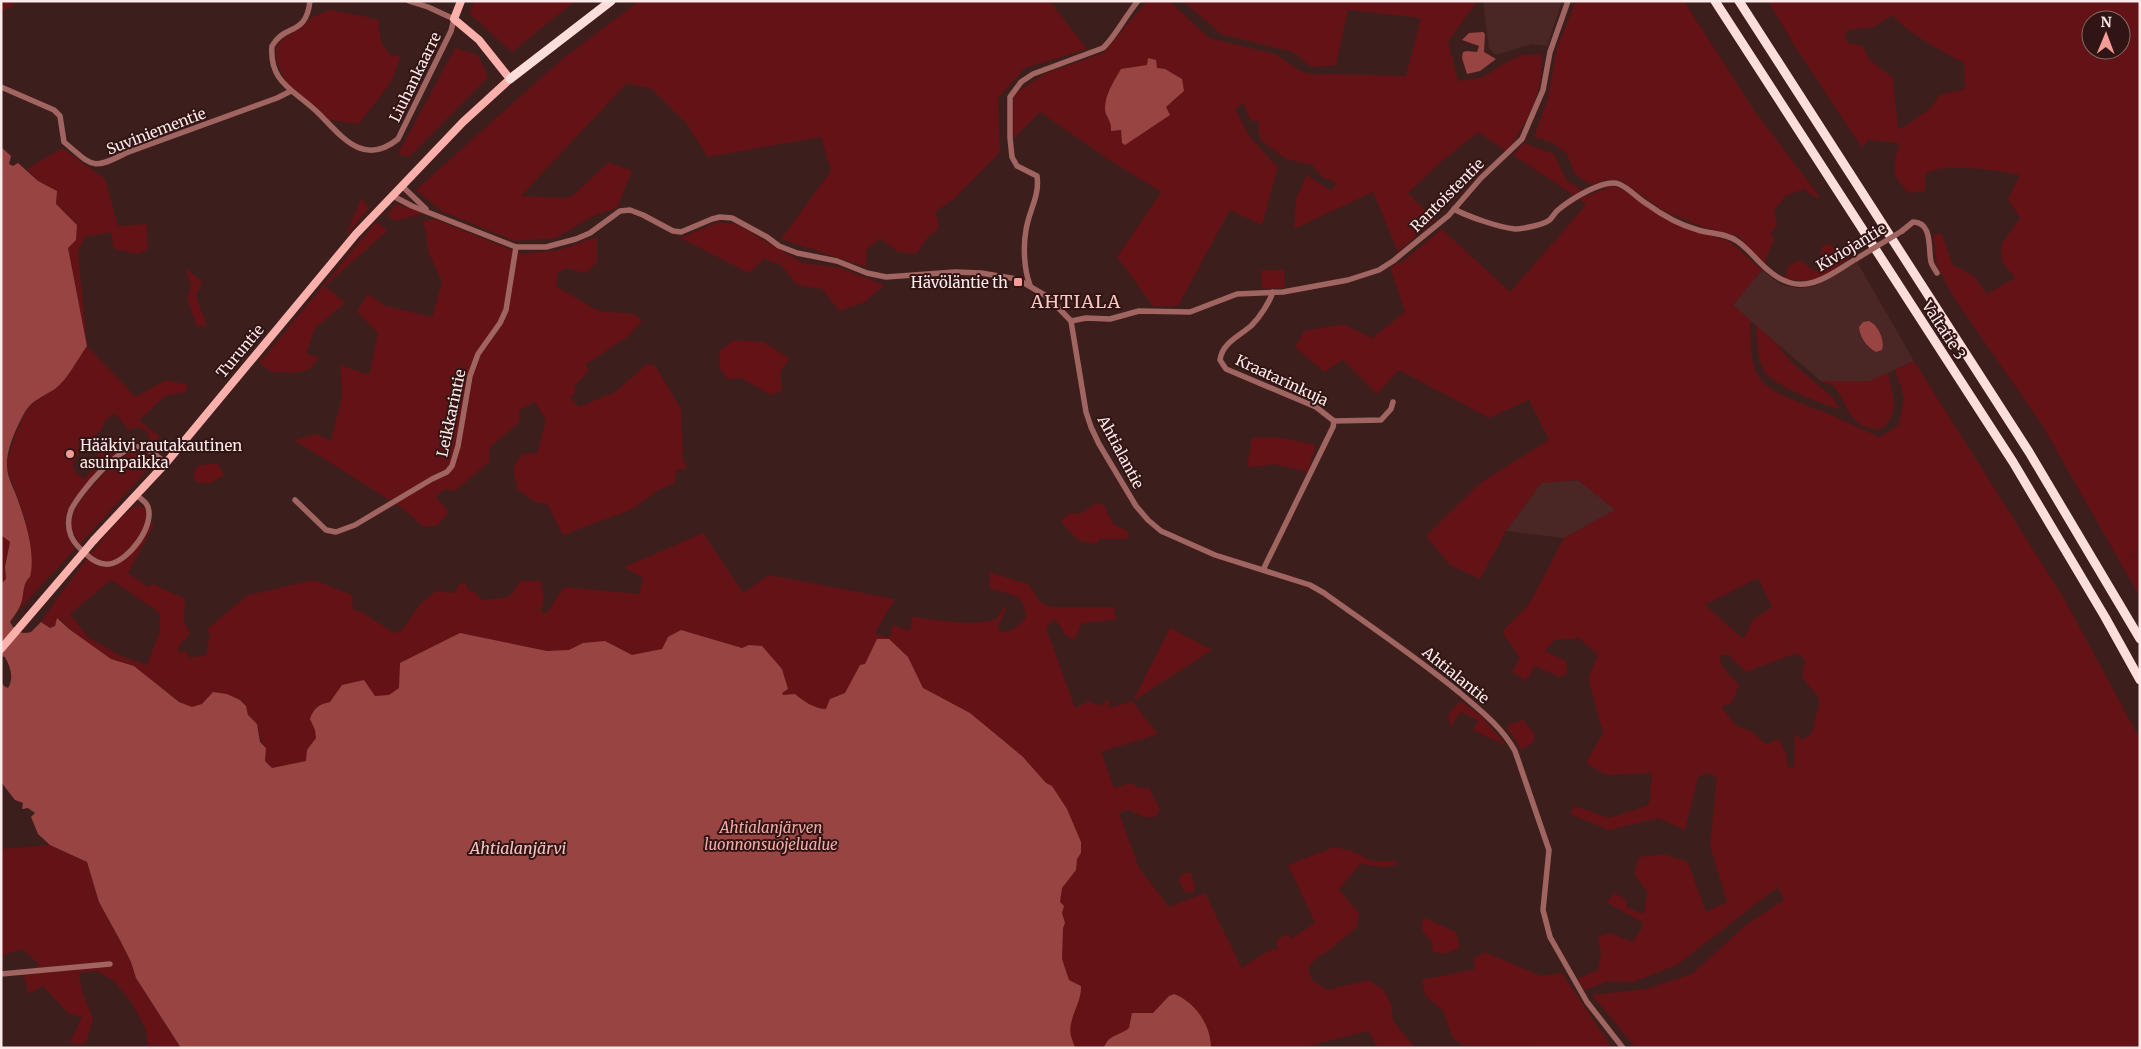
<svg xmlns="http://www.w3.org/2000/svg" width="2141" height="1049" font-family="Merriweather,serif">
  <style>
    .built { fill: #4a2624 }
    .green { fill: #631216; fill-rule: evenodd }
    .water { fill: #984442 }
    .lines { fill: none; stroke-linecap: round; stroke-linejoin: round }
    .minor { stroke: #a06461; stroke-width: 5.5 }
    .major { stroke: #fbb0ab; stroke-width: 8 }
    .highway { stroke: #fddedb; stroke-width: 9 }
    .minor-bridge { stroke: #a06461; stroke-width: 5.5 }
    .major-bridge { stroke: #fbb0ab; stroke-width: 8 }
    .poi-dot { fill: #f59c96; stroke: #311514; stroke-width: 2 }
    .labels { text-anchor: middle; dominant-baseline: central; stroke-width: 4; stroke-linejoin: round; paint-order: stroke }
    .street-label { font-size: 15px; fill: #fde9e7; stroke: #311514 }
    .poi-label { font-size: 15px; fill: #fde9e7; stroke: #311514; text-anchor: end }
    .park-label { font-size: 15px; font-style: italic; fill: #f4aca7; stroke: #311514 }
    .water-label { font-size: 16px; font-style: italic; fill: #f6c4c0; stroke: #311514 }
    .quarter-label { font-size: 18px; letter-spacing: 1px; fill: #fbc7c3; stroke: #311514 }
  </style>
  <rect width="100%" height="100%" fill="#3c1f1d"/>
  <!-- built -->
  <g class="built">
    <path d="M1483,1H1562L1547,46L1532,44L1496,55L1489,49Z"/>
    <path d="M1857,262L1914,361L1870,381H1821L1732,305L1762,270L1781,285L1798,288L1813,287Z"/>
    <path d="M1578,480L1616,510L1564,538L1506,531L1541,483Z"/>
  </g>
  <!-- green -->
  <g class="green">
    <path d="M1,1H14L13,6L1,12Z"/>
    <path d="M474,1H575L512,52L470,14Z"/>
    <path d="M639,1H1050L1087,49L1025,68L998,98L1000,152L953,200L936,211L939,229L928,237L916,254L899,252L880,239L867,249L866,267L781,239L831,171L821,137L708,157L685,122L652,89L627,83L521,196L570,198L609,162L632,171L617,208L595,215L556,238L515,241L441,211L416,190L561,60Z"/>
    <path d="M1147,1H1169L1209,38L1275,54L1300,71L1313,75L1335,74L1406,76L1421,18L1348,10L1336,65L1311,67L1293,52L1221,34L1183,1H1478L1448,41L1458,81L1484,77L1503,64L1522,55L1541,54C1546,88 1527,125 1506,151L1478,132L1441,162L1408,193L1435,220L1398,252L1373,192L1294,229L1296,198L1307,175L1331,191L1337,183L1322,177L1312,165L1286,159L1260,140L1258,121H1251L1243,103L1235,109L1251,139L1278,167L1262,225L1230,210L1178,306H1153L1117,257L1161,192L1111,161L1040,112L1010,142L1014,94L1046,73L1103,53ZM1147,65C1168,72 1175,69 1181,92L1177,98L1122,143L1121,130L1111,131L1112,122L1142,66Z"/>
    <path d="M1576,1H1684L1754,110L1820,197H1814L1804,189L1785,196L1774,211L1777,225L1771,233L1774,240L1764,263L1738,236L1705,228L1662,210L1620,180H1605L1591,185L1575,174L1567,154L1553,143L1534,137L1548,98L1557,48Z"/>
    <path d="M1768,1H2140V552L2128,559L2140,554V597L2042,425L1952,295L1937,265L1933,234H1942L1952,264L1975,277L1987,294L2015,278L2002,262L2001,245L2020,218L2008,199L2020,175C1999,171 1940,161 1925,175V191L1909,193C1889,173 1894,169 1899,143L1868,140L1862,148L1796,48ZM1892,15C1912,36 1938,49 1964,63L1965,89L1939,95L1931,108L1901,129L1898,128L1893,78L1869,59L1863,46L1848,43L1845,35L1848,30L1874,27ZM2091,20H2121V50H2091Z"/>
    <path d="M331,10L378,19L381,42L391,56H401L391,82L359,124L329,120L286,83L276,59V47L284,38L301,28L314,16Z"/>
    <path d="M455,48L478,55L488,77L409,157L398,154Z"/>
    <path d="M1524,143L1554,154L1566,180L1583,191L1575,196L1513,155Z"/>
    <path d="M62,148L105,179L118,226L147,224L148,249L138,254L114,249L111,232L85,237L78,251L87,346L136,397L166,380L188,385L186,392L165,396L139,420L160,437L152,447L147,431L138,427L129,430L115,413L105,421L100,432L82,443L79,438L78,455L74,461L73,469L83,479L95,468L98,471C77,498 51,514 75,549L17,612L25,582L30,577L25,519L7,468V463L15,435L26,411L42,395L55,388L68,375L87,346L68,248L77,225L56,204L57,191L38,181L27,169Z"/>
    <path d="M1612,186L1622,189L1639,201L1709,235L1729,241L1762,270L1733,305L1750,320C1751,338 1749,362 1759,377C1770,395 1815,408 1834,416C1850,423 1864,431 1880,437L1899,425L1904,398L1895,370L1914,361L2065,600L2140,739V1048H1636L1592,995L1646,989L1692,974L1747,924L1784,900L1778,887L1677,965L1633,982L1608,981L1585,990L1577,979L1598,970L1601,953L1598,937L1610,933L1633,942L1642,928V922L1606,902L1615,893L1626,900V907L1644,914L1647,892L1634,874L1639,857L1664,854L1688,862L1706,912L1727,902L1710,846L1717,778L1707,773L1698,777L1685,830L1658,818L1609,830L1570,814L1574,806L1609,818L1647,806L1650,800L1652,773L1606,775L1586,763L1603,733L1588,678L1598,655L1579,638L1555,640L1545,651L1566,661L1567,674L1559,677L1535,666L1526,681L1512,672L1520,658L1502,632L1529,604L1564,538L1615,510L1578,480L1541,483L1506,531L1480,579L1450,565L1426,536L1480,483L1549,440L1529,400L1489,418L1399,370L1377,394L1343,360L1324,372L1295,347L1304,331L1343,324L1372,338L1405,312L1390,267L1402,262L1442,229L1510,292L1586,205L1579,199ZM1758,578L1772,607L1753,620L1743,639L1705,605ZM1797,653L1805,660L1802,677L1820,699L1812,733L1802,740L1795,733L1794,767H1788L1786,753L1778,738L1771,743H1764L1751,731L1737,726L1721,707L1732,702L1739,685L1721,665L1720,655L1727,654L1746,672Z"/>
    <path d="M361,198L369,208L345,237Z"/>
    <path d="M396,204L424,213L396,221L387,216Z"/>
    <path d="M435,219L522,254L559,250L597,237V262L586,273L566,268L558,273L556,286L598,311L634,314L642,321L627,337L585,365L589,371L574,386L576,392L570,397L579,407L615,392L647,364L655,365L681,409L683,459L687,468L676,471L675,483L659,490L631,510L563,535L548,505L536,502L518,490L513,468L522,454L537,453L546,420L535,402L519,410L520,422L489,448L490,461L455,491L445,489L436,497L449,512L437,526H422L405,510L294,440L317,434L331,441L342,396L340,365L369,375L378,333L357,312L368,294L386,306L432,317L442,282L428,251L426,231L422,222Z"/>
    <path d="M376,222L388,230L325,286L345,303L315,328L306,353L319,358L310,369L295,373L272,372L259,363Z"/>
    <path d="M719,222L736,224L803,263L841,268L884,285L865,302L839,311L822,289L797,285L781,265L764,259L749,273L680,238Z"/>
    <path d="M1830,244L1836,251L1832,257L1820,254L1823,245Z"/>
    <path d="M1850,246L1856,253L1824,276L1810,281L1784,279L1789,266L1800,260L1814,271L1827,269L1848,252Z"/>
    <path d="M186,268L202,282L196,297L207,325L197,327L187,298L191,287Z"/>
    <path d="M1261,270H1284L1285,288L1262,289Z"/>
    <path d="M1756,325L1777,344L1790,361L1832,397L1840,409C1824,405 1772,385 1764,371C1757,358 1757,339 1756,325Z"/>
    <path d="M734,340L764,342L790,359L780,372L782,390L771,395L741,378L728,379L720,369L719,351Z"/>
    <path d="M1888,373C1891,389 1900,410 1886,425C1878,434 1861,427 1853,418C1845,408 1842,393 1832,385C1829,383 1824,383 1821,381H1870Z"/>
    <path d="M1278,437L1316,445L1308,472L1273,464L1247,468L1252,438Z"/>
    <path d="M114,438L120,439L124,444V448L108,460L101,462L97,455L105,444Z"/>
    <path d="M135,450L147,452L153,461L152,465L80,544C74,536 70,528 72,518C75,500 118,456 135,450Z"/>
    <path d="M209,464H218L224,475L209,484L196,482L193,476L197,466Z"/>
    <path d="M1096,503L1104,505L1112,523L1130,533L1127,539H1100L1096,544L1078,540L1061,522L1069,513L1080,514Z"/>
    <path d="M138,505L145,508L147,513L146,525L155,523L128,573L148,587L153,584L185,599L184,622L190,634L178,647L179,654L186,650L189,658L206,655L210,635L206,630L248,595L314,580L352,595L353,609L362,612L394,633L401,631L420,604L436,591L455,593L459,584L465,583L467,589L476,593L482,600L509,597L521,581H541L544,599L541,611L544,614C554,608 556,595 565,587L639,594L643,578L624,567L703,533L743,593L769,575L895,599L875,633L889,638L893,625L910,631L912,617C929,619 984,628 997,618C999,615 1001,611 1003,608L1006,609L998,625L1000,632C1012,632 1019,626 1026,617C1025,593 1009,595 990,588L989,572L1028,584L1040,602L1051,607H1114L1116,620L1082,623L1075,639L1067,637L1055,619L1046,628L1075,708L1089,701L1100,706L1109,699V708L1132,701L1158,734L1101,752L1114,788L1132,783L1138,788H1149L1160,810L1155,817H1145L1128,810L1119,813L1139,868L1169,907L1205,893L1242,968L1264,953L1278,948L1276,941L1286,934L1292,938L1315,923L1288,865L1334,847L1352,851L1372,861H1397L1396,865L1384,867L1360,864L1339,890L1359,913L1357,927L1327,952L1317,957L1308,969L1312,980L1327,990L1368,980L1383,989L1391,1004L1393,1021L1416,1048H1378L1368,1031L1300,1048H299L268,766L265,760L257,724L248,715L246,706L240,700L227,694L213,693L202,705L192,707L179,702L134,666L111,659L69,629L60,619L56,620L55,626L50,628L41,622C55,602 119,510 138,505ZM111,580L160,613V631L147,665L121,656L89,638L70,614Z"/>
    <path d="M1,535L10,542L5,564L6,579L1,584Z"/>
    <path d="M1170,628L1212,650L1133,701Z"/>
    <path d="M1460,701L1481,716L1507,746L1473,730L1478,720L1460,712L1451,727L1448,715Z"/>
    <path d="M1523,720L1534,733V741L1522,750L1506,726Z"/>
    <path d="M50,845L87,862L99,902L121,942L131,962L136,978L181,1048H148L146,1030L132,1003L115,982L97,971L79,973L82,991L93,1019L86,1043L78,1045L70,1042L82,1017L69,1014L43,986L29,994L23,974L40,965L22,949L1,956V849Z"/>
    <path d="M1185,873H1191L1195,888L1193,892L1187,893C1181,887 1174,877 1185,873Z"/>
    <path d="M1423,917L1456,932L1460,948L1444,954L1433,952L1432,942L1422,930Z"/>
    <path d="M1485,952L1541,976L1562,973L1612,1048L1463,1046L1452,1037L1443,1011L1425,995L1422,980L1475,969L1473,959Z"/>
  </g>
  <!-- water -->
  <g class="water">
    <path d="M1483,32L1485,34L1484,52L1496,59L1480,71L1467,74L1462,58L1463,52L1467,51L1477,52L1479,46L1462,40L1469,33Z"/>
    <path d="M1148,58L1156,60L1157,68L1165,69L1182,79L1184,91L1166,107L1170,115L1125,145L1122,143L1121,130L1111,131C1112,119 1105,117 1105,109C1105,94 1114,81 1121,69L1147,65Z"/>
    <path d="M1,147L11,156L9,164L13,166L18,163L38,181L57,191L56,204L77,225L76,240L68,248L87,346C77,360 68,379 55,389C44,396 32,400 25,412C17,426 6,450 7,466C7,476 13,487 16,495C25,519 36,553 30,577C23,583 24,591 22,600C20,608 15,615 10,622C15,631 20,635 31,632L41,622L50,628L55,626L57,618L69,629L111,659L134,666L179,702L192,707L202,704L213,692L227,694L240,700L246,706L248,715L257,724L260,742L266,748L265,761L272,768L306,761L307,750L316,738L315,730L310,719C313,709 319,704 330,702L342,685L364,680L375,696L389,695L399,688L400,663L460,633L547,651L569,650L583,643L605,641L632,655L662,649L668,637L681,630L742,648L749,645L762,646L782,669L788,689L782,693L783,695L795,694C803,701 815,709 826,709L830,699L845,693L860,665L865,664L877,639H889L908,657L923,688L970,713L1023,757L1046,783L1052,786L1067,809L1081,842V853L1077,859L1076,870L1062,888L1060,902L1064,906L1062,913L1065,923L1063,928L1062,959L1069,980L1081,986C1082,1003 1067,1019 1071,1036C1072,1040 1074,1044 1075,1048H181L136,978L131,962L121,942L99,902L87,862L50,845L38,834L31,817L35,813L28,808L22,809L23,803L15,800L1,782V681L4,686L8,688C14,678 11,668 5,657L1,656V584L6,579L5,567L10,542L1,535Z"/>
    <path d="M1869,321C1878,325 1885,340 1882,350L1876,352C1867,347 1860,338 1859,327L1863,322Z"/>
    <path d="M1174,994C1195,1002 1211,1025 1211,1048H1104C1108,1034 1120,1036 1129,1028L1132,1013H1153L1169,996Z"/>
  </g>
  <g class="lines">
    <!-- minor -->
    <g class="minor">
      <path d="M310,1C306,37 285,23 272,46C269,81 292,89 315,110C339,132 361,169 398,139L451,31L454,19L428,7L409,1"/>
      <path d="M1,87L54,110L60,116L64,142C93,166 91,171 126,153L277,98L291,91"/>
      <path d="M402,186L426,209"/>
      <path d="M393,196L412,206L516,247H546L576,239L590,233L620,211L630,210L643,215L673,231L681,232L712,219L720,217L732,218L767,237L779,246L797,253L837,261L867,273L886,277L955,272L981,273L1017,279L1048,297L1071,321L1086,412L1091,427L1099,444L1136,506L1148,520L1161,531L1215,555L1310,585L1324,593C1370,626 1416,657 1460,693C1481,711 1502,727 1515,751L1549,850L1543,910L1550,937L1587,1002L1623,1048"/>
      <path d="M1454,209C1466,216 1501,228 1515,229C1522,229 1542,225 1548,221C1552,219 1554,213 1558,210C1570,200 1604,178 1619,184C1629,188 1638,199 1647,204C1662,215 1680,225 1698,230C1711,234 1726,233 1737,241C1749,249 1757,261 1768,270C1801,299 1825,278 1856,259"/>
      <path d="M1902,231L1913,222C1933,222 1928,249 1931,262C1932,266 1935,269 1937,273"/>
      <path d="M1030,285C1024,270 1023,246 1026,230C1029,210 1040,196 1037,176L1017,166L1012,157L1010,138V97L1021,82L1033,74L1103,48C1115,37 1126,15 1138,1"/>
      <path d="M1273,292C1269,303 1260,317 1251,326C1239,336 1222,343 1220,360L1226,369L1316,407L1334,421L1381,420L1391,409L1393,402"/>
      <path d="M1071,321L1086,318L1110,319L1139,311L1190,312L1237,294L1283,292L1348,280L1379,270L1393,261L1449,215L1481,178L1522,139L1543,90L1550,52L1568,1"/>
      <path d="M136,495C140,498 145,501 147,505C157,524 128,562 109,564C100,565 92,560 86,554C80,549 74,543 71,536C68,528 68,518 71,510C79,493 120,444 140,447C149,448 158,457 166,463"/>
      <path d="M295,500L326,530L336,532L355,525L432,479L447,472L452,466L458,446L470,376L478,354L500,323L506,310L516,247"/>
      <path d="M1263,570L1333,427L1334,421"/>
      <path d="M1,974L110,964"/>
    </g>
    <!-- major -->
    <g class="major">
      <path d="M94,540L166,463L356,234L463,122L510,79L479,40L454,19L461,1"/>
      <path d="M1,649L77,560"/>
    </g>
    <!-- highway -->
    <g class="highway">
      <path d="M1715,1L2013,462L2105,617L2140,680"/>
      <path d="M1739,1L2029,452L2140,639"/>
      <path d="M510,79L611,1"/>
    </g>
    <!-- minor-bridge -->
    <path class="minor-bridge" d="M1856,259L1902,231"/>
    <!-- major-bridge -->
    <path class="major-bridge" d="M77,560L94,540"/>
  </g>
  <!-- markers -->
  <g class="poi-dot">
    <rect x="1013" y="277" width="10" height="10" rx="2.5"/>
    <circle cx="70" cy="454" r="5"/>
  </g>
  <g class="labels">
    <!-- street labels -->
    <g class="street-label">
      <text transform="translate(415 77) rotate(-64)">Liuhankaarre</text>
      <text transform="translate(156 131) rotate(-21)">Suviniementie</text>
      <text transform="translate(1447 195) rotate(-45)">Rantoistentie</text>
      <text transform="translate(1851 247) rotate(-31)">Kiviojantie</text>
      <text transform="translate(1944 330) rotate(57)">Valtatie 3</text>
      <text transform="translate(240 351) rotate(-50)">Turuntie</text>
      <text transform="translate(1282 380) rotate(25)">Kraatarinkuja</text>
      <text transform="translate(451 413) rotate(-78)">Leikkarintie</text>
      <text transform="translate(1121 452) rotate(62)">Ahtialantie</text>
      <text transform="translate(1456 675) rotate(39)">Ahtialantie</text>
    </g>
    <!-- poi labels -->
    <g class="poi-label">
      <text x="1008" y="282">Hävöläntie th</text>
      <text x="80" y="445" text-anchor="start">Hääkivi rautakautinen<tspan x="80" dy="17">asuinpaikka</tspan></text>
    </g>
    <!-- park labels -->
    <g class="park-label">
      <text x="771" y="827">Ahtialanjärven<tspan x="771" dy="17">luonnonsuojelualue</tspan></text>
    </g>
    <!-- water labels -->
    <g class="water-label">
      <text x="518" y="848">Ahtialanjärvi</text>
    </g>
    <!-- quarter labels -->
    <g class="quarter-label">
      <text x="1076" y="301">AHTIALA</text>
    </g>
  </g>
  <!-- border -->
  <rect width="2141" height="1049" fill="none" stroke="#fde9e7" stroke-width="5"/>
  <!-- north arrow -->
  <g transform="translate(2106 35) rotate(1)"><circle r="24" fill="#311514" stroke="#836a68"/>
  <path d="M0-4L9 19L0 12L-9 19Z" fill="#f59c96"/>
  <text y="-8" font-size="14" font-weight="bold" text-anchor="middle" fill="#fde9e7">N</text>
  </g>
</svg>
